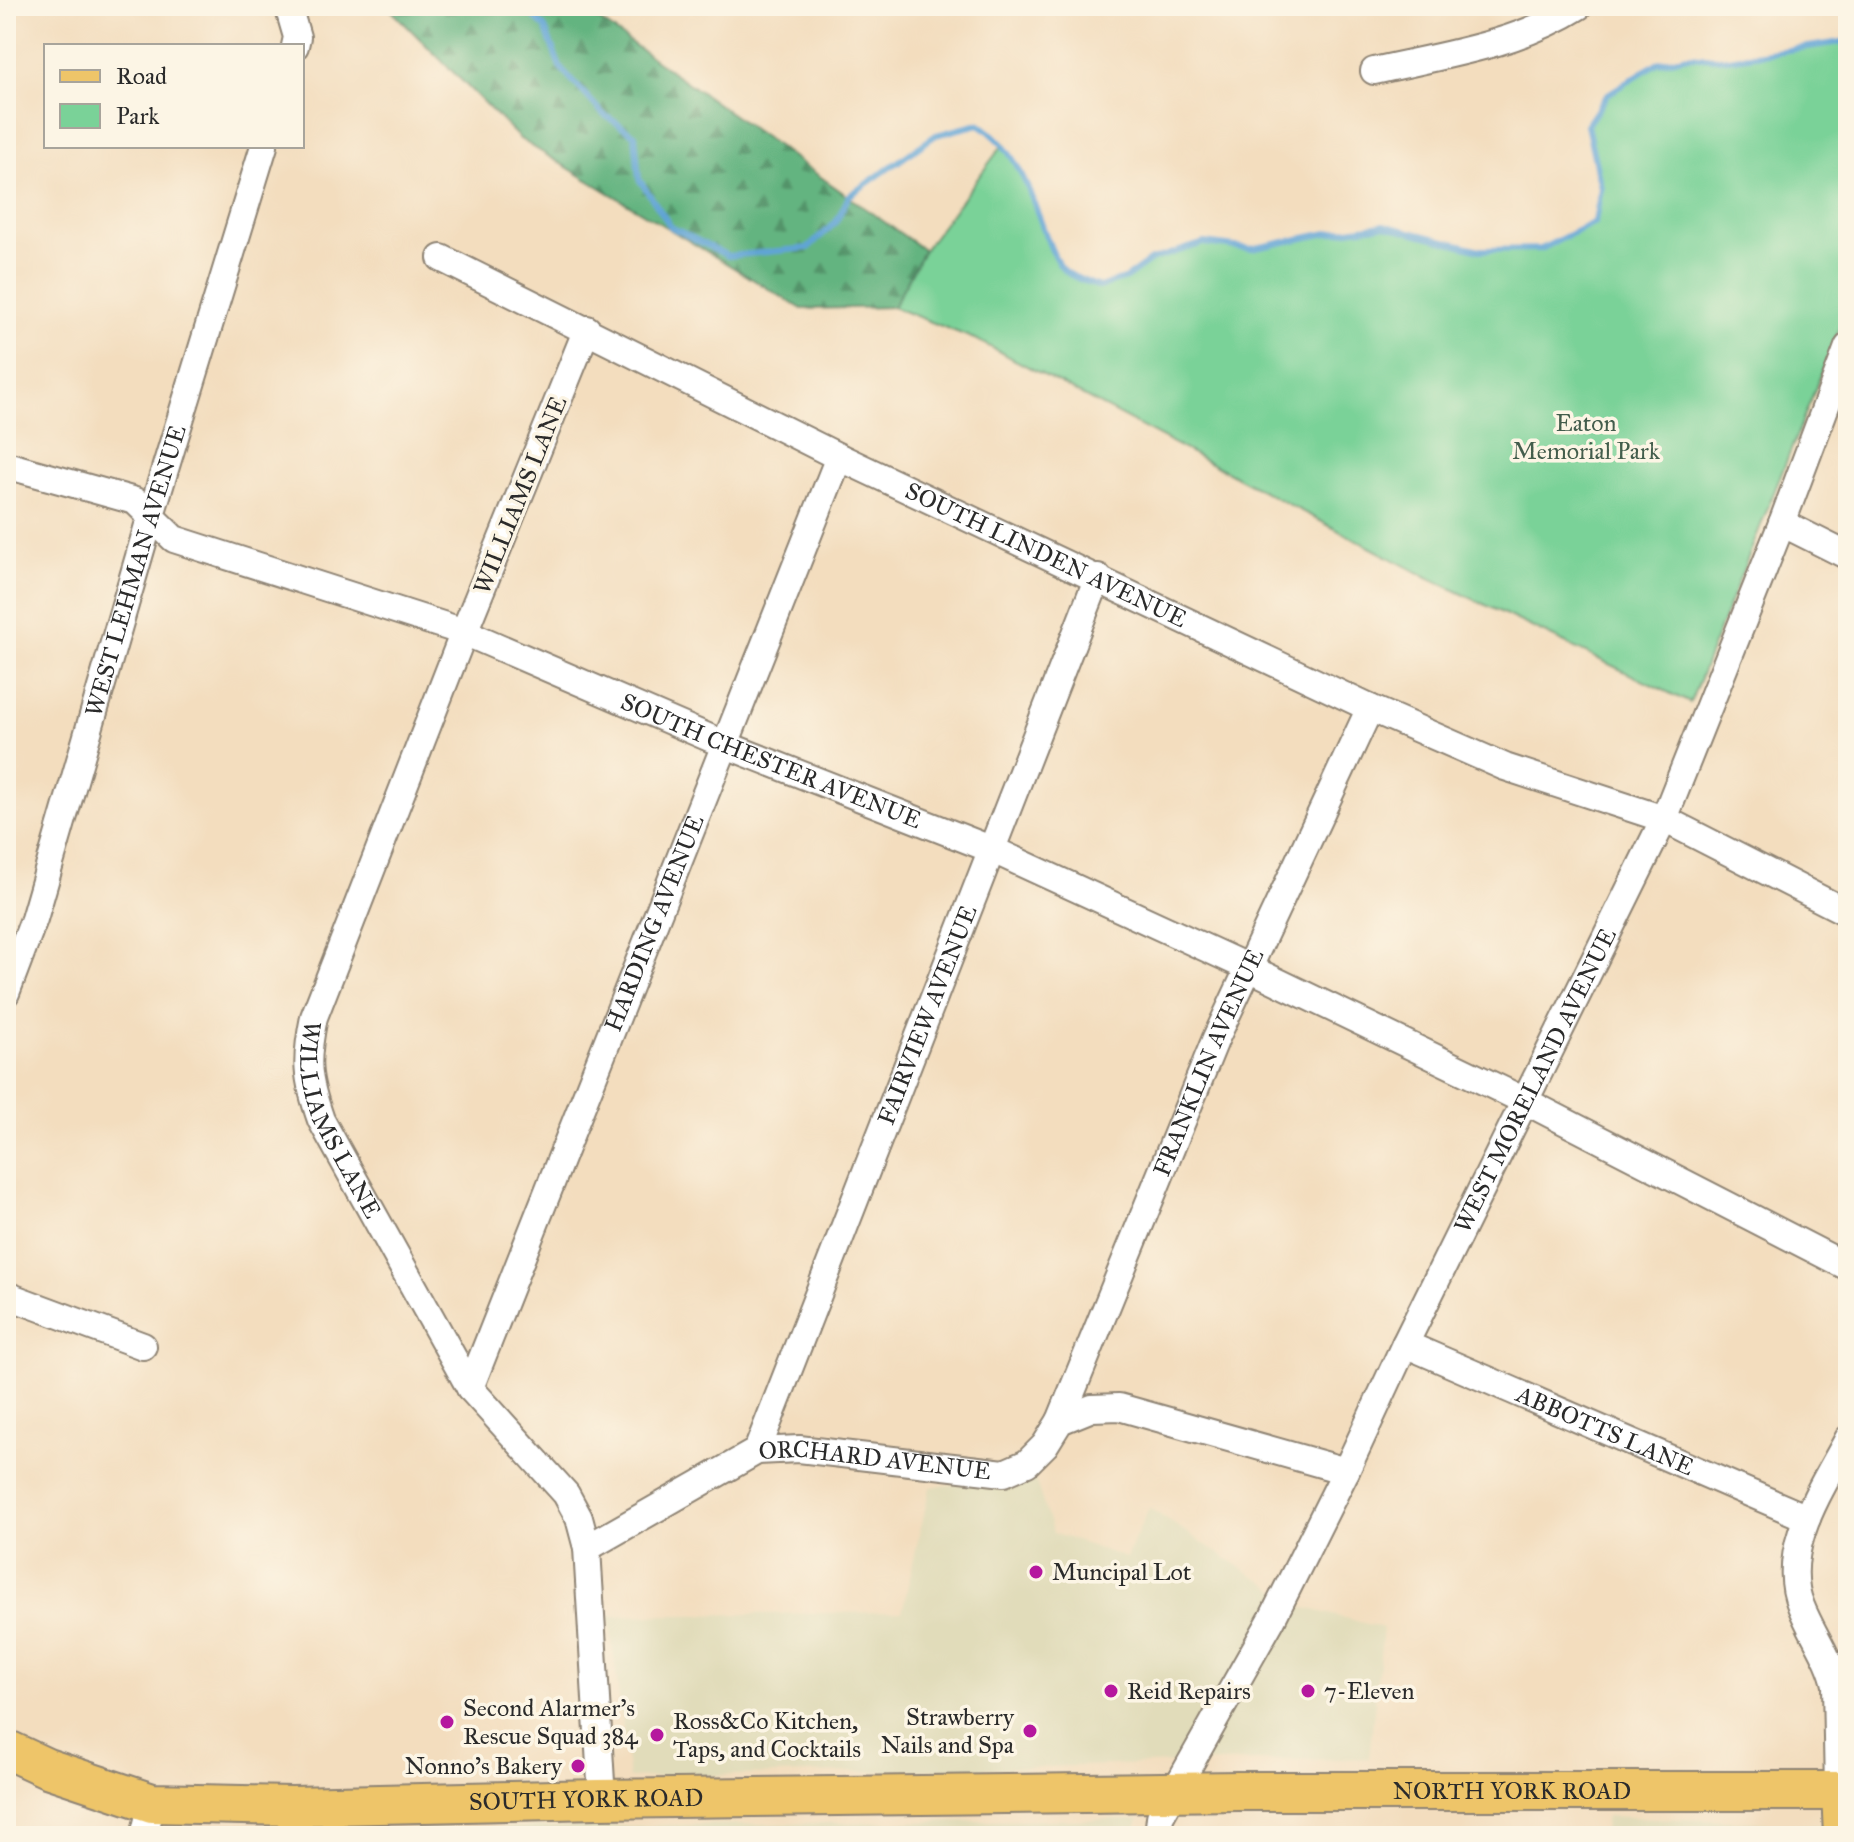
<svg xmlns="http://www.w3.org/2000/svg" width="1854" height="1842" font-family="'IM FELL Great Primer',serif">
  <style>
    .built { fill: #e1dcba }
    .forest { fill: url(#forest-firs); stroke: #477056; stroke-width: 2 }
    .green { fill: #7ad298; stroke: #527e62; stroke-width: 2 }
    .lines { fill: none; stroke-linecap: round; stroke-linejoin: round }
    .stream { stroke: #60a4d5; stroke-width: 6 }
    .minor-casing { stroke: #8f8474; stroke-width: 30 }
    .major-casing { stroke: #8f8474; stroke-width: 36 }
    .highway-casing { stroke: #8f8474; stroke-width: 42 }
    .minor { stroke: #fff; stroke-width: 26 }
    .major { stroke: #eec569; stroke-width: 32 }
    .highway { stroke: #eec569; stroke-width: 38 }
    .poi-dot { fill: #b5179e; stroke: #fcf5e5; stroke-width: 3 }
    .labels { text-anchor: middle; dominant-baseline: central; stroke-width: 7; stroke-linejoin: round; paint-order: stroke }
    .park-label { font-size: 24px; fill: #435d4c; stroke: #fcf5e5 }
    .street-label { font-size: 24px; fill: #2b2b2b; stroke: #fcf5e5 }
    .poi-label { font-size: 24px; fill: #2b2b2b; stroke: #fcf5e5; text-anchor: start }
  </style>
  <defs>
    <pattern id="forest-firs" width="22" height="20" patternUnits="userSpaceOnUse" patternTransform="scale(2)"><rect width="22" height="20" fill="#63b480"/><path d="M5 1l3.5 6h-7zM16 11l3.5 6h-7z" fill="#529369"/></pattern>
  </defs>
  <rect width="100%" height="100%" fill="#fcf5e5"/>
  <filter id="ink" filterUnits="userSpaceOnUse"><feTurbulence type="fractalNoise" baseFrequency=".0125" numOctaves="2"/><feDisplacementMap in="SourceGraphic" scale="16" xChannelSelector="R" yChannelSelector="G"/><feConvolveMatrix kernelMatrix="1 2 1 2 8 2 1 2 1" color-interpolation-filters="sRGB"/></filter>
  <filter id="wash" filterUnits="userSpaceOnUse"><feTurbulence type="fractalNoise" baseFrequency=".006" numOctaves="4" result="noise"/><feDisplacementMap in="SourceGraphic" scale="32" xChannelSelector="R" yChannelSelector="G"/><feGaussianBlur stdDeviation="1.8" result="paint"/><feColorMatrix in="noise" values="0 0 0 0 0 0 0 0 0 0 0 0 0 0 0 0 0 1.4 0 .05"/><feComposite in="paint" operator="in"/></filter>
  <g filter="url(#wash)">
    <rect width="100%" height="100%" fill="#f3ddbe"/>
    <!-- built -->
    <g class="built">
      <path d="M1034,1476L1053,1533L1126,1558L1149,1508L1302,1607L1383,1628L1369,1758L629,1778L609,1616L902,1612L930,1487Z"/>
      <path d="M1606,1816L1820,1825L1819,1836H1603Z"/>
      <path d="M1138,1819L1136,1836H324L322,1830Z"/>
      <path d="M278,1826L280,1836H154V1831Z"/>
    </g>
    <!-- forest -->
    <path class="forest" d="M387,6H579L924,250L893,307L802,309L520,139Z"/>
    <!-- green -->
    <path class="green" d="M1825,43H1848V307L1690,703L1419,573L977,340L893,307L924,250L1004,143L1030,193L1049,245L1064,271L1098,287L1126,278L1151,260L1204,243L1251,249L1328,233L1383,225L1480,250L1541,249L1595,222L1601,188L1587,125L1608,94L1657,63L1688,56L1728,59Z"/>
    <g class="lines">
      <!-- stream -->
      <path class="stream" d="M524,6L545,28L560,67L603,114L635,135L639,179L671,227L728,256L808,248L836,222L849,196L936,135L979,124C1017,148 1030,193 1045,233C1049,244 1056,264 1065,271C1073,278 1088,282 1099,287L1126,278L1151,260L1204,243L1251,249L1328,233L1383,225L1480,250L1541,249L1595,222L1601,188L1587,125L1608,94L1657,63L1688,56L1728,59L1848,41"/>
    </g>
  </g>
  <g filter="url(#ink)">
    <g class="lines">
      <!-- minor casing -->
      <g class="minor-casing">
        <g id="minor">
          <path d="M288,6L297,37L295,46"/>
          <path d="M1374,71C1444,55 1517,45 1579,6"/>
          <path id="s1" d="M441,258L839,457L1370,708L1505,767L1664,819L1848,913"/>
          <path id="s2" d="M587,329L464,632L314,1017C305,1061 306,1077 321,1120L470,1388L566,1494L579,1518L587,1548L602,1799"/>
          <path id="s3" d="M6,465L135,501L174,539L464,632L726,745L993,850L1247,967L1525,1101L1848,1267"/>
          <path d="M1782,523L1848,556"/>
          <path id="s4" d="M6,993L34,919L151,515L264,146"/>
          <path d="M6,1295L143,1346"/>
          <path id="s5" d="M1405,1344L1807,1518"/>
          <path id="s6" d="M470,1388L839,457"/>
          <path id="s7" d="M1060,1421L1216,1038L1370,708"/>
          <path id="s8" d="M757,1451L1098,577"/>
          <path id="s9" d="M587,1548L757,1451L799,1449L1004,1473L1027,1463L1045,1445L1060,1421L1092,1408L1119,1407L1346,1471"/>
          <path d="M1838,1791L1836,1685C1830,1657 1812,1634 1801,1606C1778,1550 1823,1487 1848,1439"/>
          <path d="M144,1836L152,1803"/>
          <path id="s10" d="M1158,1836L1160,1817L1272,1619L1346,1471L1405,1344L1664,819L1782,523L1848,347"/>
        </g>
      </g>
      <!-- major casing -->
      <g class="major-casing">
        <g id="major">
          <path d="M1838,1791L1840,1836"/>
          <path d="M292,1806L298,1836"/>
        </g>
      </g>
      <!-- highway casing -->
      <g class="highway-casing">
        <g id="highway">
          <path id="s11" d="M6,1749L47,1768L152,1803L292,1806L598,1799L1239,1791H1848"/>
        </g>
      </g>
      <!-- minor -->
      <use href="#minor" class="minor"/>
      <!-- major -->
      <use href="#major" class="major"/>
      <!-- highway -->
      <use href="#highway" class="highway"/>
    </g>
  </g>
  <!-- markers -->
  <g class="poi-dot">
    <circle cx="1036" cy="1572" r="8"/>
    <circle cx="1111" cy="1691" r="8"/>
    <circle cx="1308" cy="1691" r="8"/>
    <circle cx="447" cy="1722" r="8"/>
    <circle cx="1030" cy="1731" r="8"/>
    <circle cx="657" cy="1735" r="8"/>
    <circle cx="578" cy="1766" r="8"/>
  </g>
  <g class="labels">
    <!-- park labels -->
    <g class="park-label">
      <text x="1586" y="423">Eaton<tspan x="1586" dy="28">Memorial Park</tspan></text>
    </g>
    <!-- street labels -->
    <g class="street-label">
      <text transform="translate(520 495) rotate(-68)">WILLIAMS LANE</text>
      <text stroke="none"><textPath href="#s1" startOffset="674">SOUTH LINDEN AVENUE</textPath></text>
      <text stroke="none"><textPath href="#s4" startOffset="442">WEST LEHMAN AVENUE</textPath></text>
      <text stroke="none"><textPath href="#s3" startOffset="826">SOUTH CHESTER AVENUE</textPath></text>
      <text stroke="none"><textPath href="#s6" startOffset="500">HARDING AVENUE</textPath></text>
      <text stroke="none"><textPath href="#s8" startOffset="468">FAIRVIEW AVENUE</textPath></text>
      <text stroke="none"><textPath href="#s7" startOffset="388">FRANKLIN AVENUE</textPath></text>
      <text stroke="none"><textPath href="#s10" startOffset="846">WEST MORELAND AVENUE</textPath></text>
      <text stroke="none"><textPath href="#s2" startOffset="850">WILLIAMS LANE</textPath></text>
      <text stroke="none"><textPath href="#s5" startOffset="218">ABBOTTS LANE</textPath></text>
      <text stroke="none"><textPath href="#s9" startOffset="314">ORCHARD AVENUE</textPath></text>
      <text stroke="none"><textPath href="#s11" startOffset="1516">NORTH YORK ROAD</textPath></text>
      <text stroke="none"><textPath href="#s11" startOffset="590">SOUTH YORK ROAD</textPath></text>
    </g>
    <!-- poi labels -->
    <g class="poi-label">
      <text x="1052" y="1572">Muncipal Lot</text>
      <text x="1127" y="1691">Reid Repairs</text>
      <text x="1324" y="1691">7-Eleven</text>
      <text x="463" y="1708">Second Alarmer's<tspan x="463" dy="28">Rescue Squad 384</tspan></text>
      <text x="1014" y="1717" text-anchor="end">Strawberry<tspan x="1014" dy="28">Nails and Spa</tspan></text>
      <text x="673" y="1721">Ross&amp;Co Kitchen,<tspan x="673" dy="28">Taps, and Cocktails</tspan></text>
      <text x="562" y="1766" text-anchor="end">Nonno's Bakery</text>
    </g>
  </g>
  <!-- margin -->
  <rect width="1854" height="1842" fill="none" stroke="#fcf5e5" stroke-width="32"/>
  <!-- legend -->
  <rect x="44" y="44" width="260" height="104" fill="#fcf5e5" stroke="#a8a49b" stroke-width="2"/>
  <rect x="60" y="70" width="40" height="12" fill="#eec569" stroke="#a8a49b" stroke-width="2"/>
  <text x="116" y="84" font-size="24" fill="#2b2b2b">Road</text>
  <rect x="60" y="104" width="40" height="24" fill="#7ad298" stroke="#a8a49b" stroke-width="2"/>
  <text x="116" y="124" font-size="24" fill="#2b2b2b">Park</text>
</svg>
